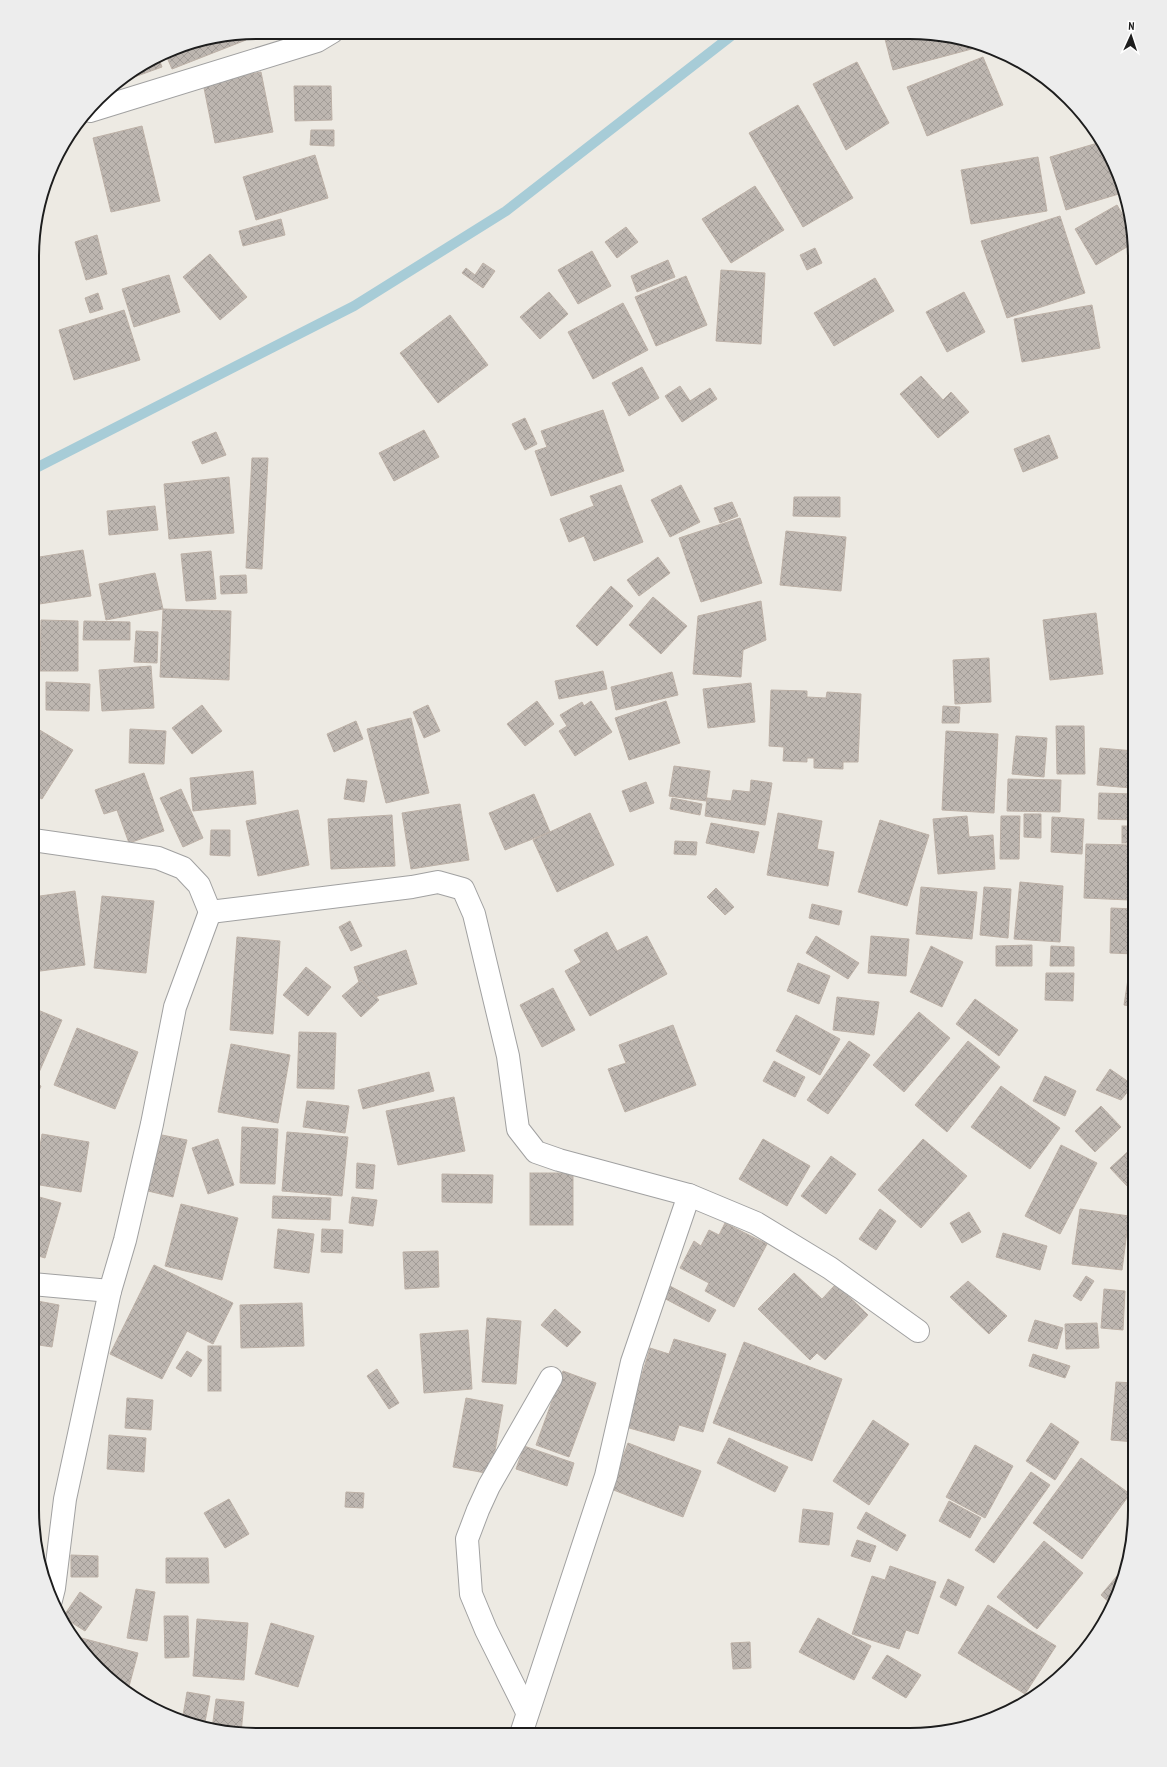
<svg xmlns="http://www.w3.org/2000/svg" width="1167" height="1767" font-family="'PT Sans Narrow',sans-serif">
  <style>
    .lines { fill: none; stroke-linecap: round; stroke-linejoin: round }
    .stream { stroke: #a7ccd7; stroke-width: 10 }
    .building { fill: url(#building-cross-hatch); stroke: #bdb1a7 }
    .minor-casing { stroke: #a1a1a1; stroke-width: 24 }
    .minor { stroke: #fff; stroke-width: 22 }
    .rim { fill: none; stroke: #1d1d1d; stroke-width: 2 }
  </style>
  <defs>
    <pattern id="building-cross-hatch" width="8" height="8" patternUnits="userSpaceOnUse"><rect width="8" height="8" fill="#bdb6b0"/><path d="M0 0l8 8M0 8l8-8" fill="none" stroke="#a29c97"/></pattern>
  </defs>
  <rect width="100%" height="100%" fill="#edeae3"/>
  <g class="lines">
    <!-- stream -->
    <path class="stream" d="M34,469L354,306L506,211L735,33"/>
  </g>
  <!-- building -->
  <g class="building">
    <path d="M243,34L246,40L172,69L166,55L184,44Z"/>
    <path d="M904,34H940L983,46L893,70L885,39Z"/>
    <path d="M983,57L1003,105L927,136L907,87Z"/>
    <path d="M159,59L162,67L115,84Z"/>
    <path d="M857,62L889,123L846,150L813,84Z"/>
    <path d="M261,72L273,132L215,143L203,83Z"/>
    <path d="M294,86H331L332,120L295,121Z"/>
    <path d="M798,105L853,198L803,227L749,133Z"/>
    <path d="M142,126L160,201L111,212L93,138Z"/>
    <path d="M311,130H334V146L310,145Z"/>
    <path d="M1101,142L1118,171L1122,193L1066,210L1050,157Z"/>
    <path d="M315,155L328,198L256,220L243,177Z"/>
    <path d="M1038,157L1047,211L971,224L961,170Z"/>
    <path d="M755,186L784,230L731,263L702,219Z"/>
    <path d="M1117,205L1129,225L1132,244L1096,265L1075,229Z"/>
    <path d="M1060,216L1085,293L1007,318L981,241Z"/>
    <path d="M281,219L285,235L243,246L239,231Z"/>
    <path d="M626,227L638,242L617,258L605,242Z"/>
    <path d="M97,235L107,274L86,280L75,242Z"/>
    <path d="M815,248L822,263L807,270L800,255Z"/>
    <path d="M592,251L611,286L578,304L558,270Z"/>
    <path d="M210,254L247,297L220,320L183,277Z"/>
    <path d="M668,260L675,277L637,292L631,276Z"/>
    <path d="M483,263L495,271L483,288L462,273L466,268L475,275Z"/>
    <path d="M721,270L765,273L761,344L716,341Z"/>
    <path d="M169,275L180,312L134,327L122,289Z"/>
    <path d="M686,276L707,325L656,346L635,297Z"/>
    <path d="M875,278L894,311L834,346L814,313Z"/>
    <path d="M549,292L568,314L540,339L520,317Z"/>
    <path d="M964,292L985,332L947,352L926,312Z"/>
    <path d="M98,293L103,309L90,313L85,298Z"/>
    <path d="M623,303L648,350L593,379L568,332Z"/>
    <path d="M1092,305L1100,348L1022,362L1014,319Z"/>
    <path d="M124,310L140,360L74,380L59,330Z"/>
    <path d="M450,315L488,365L438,403L400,353Z"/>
    <path d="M642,367L659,398L629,416L612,383Z"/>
    <path d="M921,376L943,400L951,392L969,412L938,438L900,394Z"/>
    <path d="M680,386L690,401L710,388L717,399L682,422L665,396Z"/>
    <path d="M603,410L624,471L551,496L535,451L547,447L541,431Z"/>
    <path d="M525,418L537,444L525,450L512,424Z"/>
    <path d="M424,430L439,457L394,481L379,453Z"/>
    <path d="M216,432L226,455L202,464L192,442Z"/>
    <path d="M1049,435L1058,458L1023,472L1014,449Z"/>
    <path d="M252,458H268L262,569L246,568Z"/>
    <path d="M229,477L234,533L169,539L164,484Z"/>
    <path d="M621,485L643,542L594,561L584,536L569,542L560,519L594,506L590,496Z"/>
    <path d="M681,485L700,522L670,537L651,500Z"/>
    <path d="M794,497H840V517L793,516Z"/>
    <path d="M732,502L738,516L720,523L714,508Z"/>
    <path d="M155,506L158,530L109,535L107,511Z"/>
    <path d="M740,518L762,583L701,602L679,538Z"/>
    <path d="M786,531L846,537L841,591L780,585Z"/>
    <path d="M83,550L91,596L33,605V558Z"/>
    <path d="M211,551L216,599L186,601L181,554Z"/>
    <path d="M658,557L670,573L639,596L627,580Z"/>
    <path d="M155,573L163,609L106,620L99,584Z"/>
    <path d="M246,575L247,593L221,594L220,576Z"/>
    <path d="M611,586L633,606L597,646L576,626Z"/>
    <path d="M653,597L687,626L661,654L629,625Z"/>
    <path d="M761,601L766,640L743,650L741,677L693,674L698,616Z"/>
    <path d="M163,609L231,611L229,680L160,677Z"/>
    <path d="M1096,613L1103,674L1050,680L1043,620Z"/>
    <path d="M41,620L78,621V671H40Z"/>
    <path d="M84,621L130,622V640H83Z"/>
    <path d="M136,631L158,632L157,663L134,662Z"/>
    <path d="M989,658L991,702L955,704L953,660Z"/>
    <path d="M151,666L154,708L102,711L99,670Z"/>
    <path d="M603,671L607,689L559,699L555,681Z"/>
    <path d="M672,672L678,695L616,710L611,687Z"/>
    <path d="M46,682L90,684L89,711L46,710Z"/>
    <path d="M751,683L755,722L708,728L703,689Z"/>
    <path d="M771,690L807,691V697L826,698L827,692L861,694L858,762H843V769L814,768V758H807V762L783,761L784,747L769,746Z"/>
    <path d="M537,701L554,724L525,746L507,724Z"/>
    <path d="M591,701L612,732L575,756L559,731L567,726L560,715L582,702L584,706Z"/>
    <path d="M666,701L680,743L629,760L615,718Z"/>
    <path d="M202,705L222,731L192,754L172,728Z"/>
    <path d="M428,705L440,731L424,738L413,712Z"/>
    <path d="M943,706L960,707L959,723H942Z"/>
    <path d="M411,718L429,793L386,803L367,729Z"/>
    <path d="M356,721L363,739L334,752L327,734Z"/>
    <path d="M33,726L73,750L42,799L33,794Z"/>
    <path d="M1056,726H1084L1085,774H1057Z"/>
    <path d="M130,729L166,731L164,764L129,763Z"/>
    <path d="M946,731L998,734L994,813L942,810Z"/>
    <path d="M1016,736L1047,738L1044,777L1012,774Z"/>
    <path d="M1100,748L1134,751L1131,788L1097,785Z"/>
    <path d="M674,766L710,771L706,801L669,796Z"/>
    <path d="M253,771L256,804L193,811L190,778Z"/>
    <path d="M144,773L164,831L129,843L117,810L104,814L95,790Z"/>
    <path d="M347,779L367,781L364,802L344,799Z"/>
    <path d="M1008,779L1061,780L1060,812L1007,811Z"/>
    <path d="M751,780L772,783L765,825L705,816L707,798L731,801L733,790L750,792Z"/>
    <path d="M646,782L654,803L630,812L622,791Z"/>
    <path d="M181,789L203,838L183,847L160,798Z"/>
    <path d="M1099,793L1135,794V820L1098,819Z"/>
    <path d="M534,794L550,832L505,850L489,813Z"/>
    <path d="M672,798L702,804L700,815L670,809Z"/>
    <path d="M460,804L469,860L411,869L402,813Z"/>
    <path d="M298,810L309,865L258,876L246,821Z"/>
    <path d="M590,813L614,865L557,892L533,840Z"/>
    <path d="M778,813L822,821L817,849L834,852L828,886L767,875Z"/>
    <path d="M1024,814H1041V838L1024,837Z"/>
    <path d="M392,815L395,866L331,869L328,819Z"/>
    <path d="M967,816L969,837L993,835L995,869L938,874L933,819Z"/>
    <path d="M1001,816H1020L1019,859H1000Z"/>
    <path d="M1052,817L1084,819L1082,854L1051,852Z"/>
    <path d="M880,820L929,835L907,906L858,892Z"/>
    <path d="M711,823L759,832L754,853L706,843Z"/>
    <rect x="1122" y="826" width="13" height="17"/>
    <path d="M211,830H230V856L210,855Z"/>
    <path d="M675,841L697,842L696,855L674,854Z"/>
    <path d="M1086,844L1131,845L1129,900L1084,898Z"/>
    <path d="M1020,882L1063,886L1060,942L1014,939Z"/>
    <path d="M921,887L977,892L972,939L916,934Z"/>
    <path d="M984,887L1011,889L1008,938L980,935Z"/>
    <path d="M716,888L734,907L725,915L707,897Z"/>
    <path d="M75,891L85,965L33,972V902L41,901L40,896Z"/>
    <path d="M102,896L154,901L146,973L94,968Z"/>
    <path d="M812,904L842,911L839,925L809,918Z"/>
    <path d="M1111,908L1135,909V954L1110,953Z"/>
    <path d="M350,921L362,946L351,951L339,927Z"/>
    <path d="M607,932L617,951L647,936L667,974L590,1016L565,971L581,962L574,950Z"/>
    <path d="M816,936L859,963L848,979L806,953Z"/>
    <path d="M871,936L909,939L906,976L868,973Z"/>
    <path d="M237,937L280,941L273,1034L230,1030Z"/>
    <path d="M1032,945V966H996V946Z"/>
    <path d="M931,946L963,962L942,1007L910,992Z"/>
    <path d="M1051,946L1074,947V966H1050Z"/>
    <path d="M406,950L417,984L365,1000L354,967Z"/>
    <path d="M798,963L830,976L819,1004L787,991Z"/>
    <path d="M1130,966L1135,967V1007L1124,1005Z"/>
    <path d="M306,967L331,987L308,1016L283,995Z"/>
    <path d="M1046,973H1074L1073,1001L1045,1000Z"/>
    <path d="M361,980L379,1000L361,1017L342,996Z"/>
    <path d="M553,988L575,1030L542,1047L520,1005Z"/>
    <path d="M837,997L879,1002L874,1035L833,1030Z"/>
    <path d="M975,999L1018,1030L999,1056L956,1024Z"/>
    <path d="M33,1008L62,1020L37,1077L33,1075Z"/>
    <path d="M919,1012L950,1038L904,1092L873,1065Z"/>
    <path d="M796,1015L840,1039L820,1075L776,1051Z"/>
    <path d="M673,1025L696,1085L625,1112L608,1069L626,1063L619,1045Z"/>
    <path d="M77,1028L138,1052L115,1109L54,1085Z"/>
    <path d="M299,1032L336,1033L334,1089L297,1088Z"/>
    <path d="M849,1041L870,1055L828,1114L807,1100Z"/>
    <path d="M968,1041L1000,1067L947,1132L915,1105Z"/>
    <path d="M231,1044L290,1055L278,1123L218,1112Z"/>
    <path d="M1135,1050V1063L1128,1058Z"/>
    <path d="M774,1061L805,1077L795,1097L763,1081Z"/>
    <path d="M1110,1069L1133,1085L1121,1100L1096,1090Z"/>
    <path d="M429,1072L434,1091L363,1109L358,1090Z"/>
    <path d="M1045,1076L1076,1091L1065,1116L1033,1101Z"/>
    <path d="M33,1082L41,1086L33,1104Z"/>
    <path d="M1001,1086L1060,1128L1030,1169L971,1127Z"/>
    <path d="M454,1097L465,1151L398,1165L386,1111Z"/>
    <path d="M307,1101L349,1106L345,1133L303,1127Z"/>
    <path d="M1101,1106L1121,1127L1095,1152L1075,1131Z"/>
    <path d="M242,1127L278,1129L275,1184L240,1183Z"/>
    <path d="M287,1132L348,1137L342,1196L282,1191Z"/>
    <path d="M42,1134L89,1142L81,1192L34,1184Z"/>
    <path d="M162,1135L187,1140L173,1197L148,1191Z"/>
    <path d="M218,1139L234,1185L208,1194L192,1148Z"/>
    <path d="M763,1139L810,1166L787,1206L739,1179Z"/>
    <path d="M923,1139L967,1176L921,1228L878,1190Z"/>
    <path d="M1061,1145L1097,1163L1060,1234L1025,1216Z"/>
    <path d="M1135,1145V1179L1127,1186L1110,1168Z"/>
    <path d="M831,1156L856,1174L826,1214L801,1196Z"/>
    <path d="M357,1163L375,1165L373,1189L356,1188Z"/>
    <rect x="530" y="1173" width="43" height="52"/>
    <path d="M442,1174L493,1175L492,1203L442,1202Z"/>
    <path d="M32,1195L61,1203L45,1258L32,1254Z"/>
    <path d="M273,1196L331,1198L330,1220L272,1218Z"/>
    <path d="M352,1197L377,1200L373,1226L349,1223Z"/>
    <path d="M181,1204L238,1218L222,1280L165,1266Z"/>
    <path d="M880,1209L896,1221L876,1250L859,1239Z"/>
    <path d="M1080,1209L1129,1216L1122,1270L1072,1264Z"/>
    <path d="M969,1212L981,1232L962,1243L950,1223Z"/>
    <path d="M725,1223L767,1244L734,1307L705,1291L709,1283L680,1268L694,1241L701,1246L709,1230L719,1235Z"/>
    <path d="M278,1229L314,1234L309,1273L274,1268Z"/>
    <path d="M322,1229L343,1230L342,1253L321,1252Z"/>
    <path d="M1003,1233L1047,1246L1040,1270L996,1257Z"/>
    <path d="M438,1251L439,1287L405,1289L403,1252Z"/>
    <path d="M154,1265L233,1303L213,1344L187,1331L162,1379L110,1354Z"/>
    <rect x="1133" y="1272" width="2" height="59"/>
    <path d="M794,1273L822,1299L836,1284L868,1315L825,1360L817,1353L810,1360L758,1309Z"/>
    <path d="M1086,1276L1094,1281L1081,1301L1073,1296Z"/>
    <path d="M968,1281L1007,1316L989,1334L950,1297Z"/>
    <path d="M666,1284L716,1310L709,1322L660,1296Z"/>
    <path d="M1104,1289L1125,1291L1123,1330L1101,1328Z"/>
    <path d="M32,1300L59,1305L52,1347L32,1344Z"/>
    <path d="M302,1303L304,1346L241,1348L240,1305Z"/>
    <path d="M555,1309L581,1332L567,1347L541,1325Z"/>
    <path d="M487,1318L521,1321L516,1384L482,1382Z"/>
    <path d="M1035,1320L1063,1328L1057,1349L1028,1341Z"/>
    <path d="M1097,1323L1099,1348L1066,1349L1065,1324Z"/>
    <path d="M468,1330L472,1389L424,1393L420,1334Z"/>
    <path d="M674,1339L726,1354L703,1432L679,1425L674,1441L626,1427L650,1348L669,1354Z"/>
    <path d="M744,1342L842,1379L812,1461L713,1423Z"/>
    <rect x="208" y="1346" width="13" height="45"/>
    <path d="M187,1351L202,1360L191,1377L176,1368Z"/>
    <path d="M1033,1354L1070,1366L1065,1378L1029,1366Z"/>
    <path d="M377,1369L399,1403L389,1409L367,1376Z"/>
    <path d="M563,1371L596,1383L569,1457L536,1445Z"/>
    <path d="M1116,1382L1135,1383V1442L1111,1440Z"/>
    <path d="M127,1398L153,1400L151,1430L125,1428Z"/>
    <path d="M466,1398L503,1405L491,1474L453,1467Z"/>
    <path d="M873,1420L909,1444L869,1505L833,1481Z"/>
    <path d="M1051,1423L1079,1442L1055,1480L1026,1461Z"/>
    <path d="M109,1435L146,1438L144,1472L107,1469Z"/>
    <path d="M729,1438L788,1467L775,1492L717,1463Z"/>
    <path d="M628,1443L701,1471L683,1517L611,1489Z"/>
    <path d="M975,1445L1013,1466L985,1518L946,1497Z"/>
    <path d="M524,1446L574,1463L567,1486L516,1469Z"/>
    <path d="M1081,1458L1130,1494L1082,1559L1033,1523Z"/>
    <path d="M1031,1472L1050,1485L994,1563L975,1550Z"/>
    <path d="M346,1492L364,1493L363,1508L345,1507Z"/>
    <path d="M229,1499L249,1534L225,1548L204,1513Z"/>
    <path d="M949,1501L981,1518L970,1538L939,1521Z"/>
    <path d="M803,1509L833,1513L829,1545L799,1542Z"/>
    <path d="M866,1512L906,1535L897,1551L857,1528Z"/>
    <path d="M857,1540L876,1546L870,1562L851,1556Z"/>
    <path d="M1044,1541L1083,1573L1037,1629L997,1597Z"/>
    <path d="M71,1555L98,1556V1577H71Z"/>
    <path d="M166,1558H208L209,1583H166Z"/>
    <path d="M1126,1565L1123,1583L1111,1604L1101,1595Z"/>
    <path d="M890,1566L936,1582L918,1634L906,1630L899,1649L852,1634L872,1576L885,1580Z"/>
    <path d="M948,1579L964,1587L956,1606L940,1597Z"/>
    <path d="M136,1589L155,1592L147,1641L127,1638Z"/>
    <path d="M80,1592L102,1607L85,1631L63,1617Z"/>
    <path d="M988,1605L1056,1646L1025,1694L958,1653Z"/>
    <path d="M164,1616H188L189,1657L165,1658Z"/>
    <path d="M818,1618L871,1646L854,1680L799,1652Z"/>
    <path d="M197,1619L248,1623L244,1680L193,1676Z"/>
    <path d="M271,1623L314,1636L298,1687L255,1674Z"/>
    <path d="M74,1636L138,1653L128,1690L119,1688L79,1647L73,1638Z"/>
    <path d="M750,1642L751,1668L733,1669L731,1643Z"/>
    <path d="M887,1655L921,1675L906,1698L872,1678Z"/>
    <path d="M187,1692L210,1696L204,1727L182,1721Z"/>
    <path d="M216,1699L244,1702L241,1733H228L212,1729Z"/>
  </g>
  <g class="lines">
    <!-- minor casing -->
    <g class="minor-casing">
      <g id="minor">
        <path d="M90,111L317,41L332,32"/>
        <path d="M33,840L158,858L183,868L199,885L210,912L412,887L438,882L463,889L474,914L508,1056L518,1129L536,1152L559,1160L689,1195L756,1223L830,1268L918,1331"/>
        <path d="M32,1284L110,1291"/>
        <path d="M51,1600L54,1588L65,1499L110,1291L125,1240L152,1124L175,1007L210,912"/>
        <path d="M527,1712L486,1630L471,1594L467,1539L478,1510L489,1486L551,1378"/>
        <path d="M521,1734L606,1476L632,1362L689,1195"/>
      </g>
    </g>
    <!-- minor -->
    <use href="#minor" class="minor"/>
  </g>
  <!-- crop -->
  <path d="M0 0H1167V1767H0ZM257 39H910A218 218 0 0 1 1128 257V1510A218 218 0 0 1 910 1728H257A218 218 0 0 1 39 1510V257A218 218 0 0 1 257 39Z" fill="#ededed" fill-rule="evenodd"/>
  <path class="rim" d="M257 39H910A218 218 0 0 1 1128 257V1510A218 218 0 0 1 910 1728H257A218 218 0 0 1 39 1510V257A218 218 0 0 1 257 39Z"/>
  <!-- north arrow -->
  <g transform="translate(1131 36) rotate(3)" stroke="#ffffff" stroke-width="3" paint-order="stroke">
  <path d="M0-3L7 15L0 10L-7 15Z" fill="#1d1d1d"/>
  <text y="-6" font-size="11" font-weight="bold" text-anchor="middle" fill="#1d1d1d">N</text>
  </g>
</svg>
